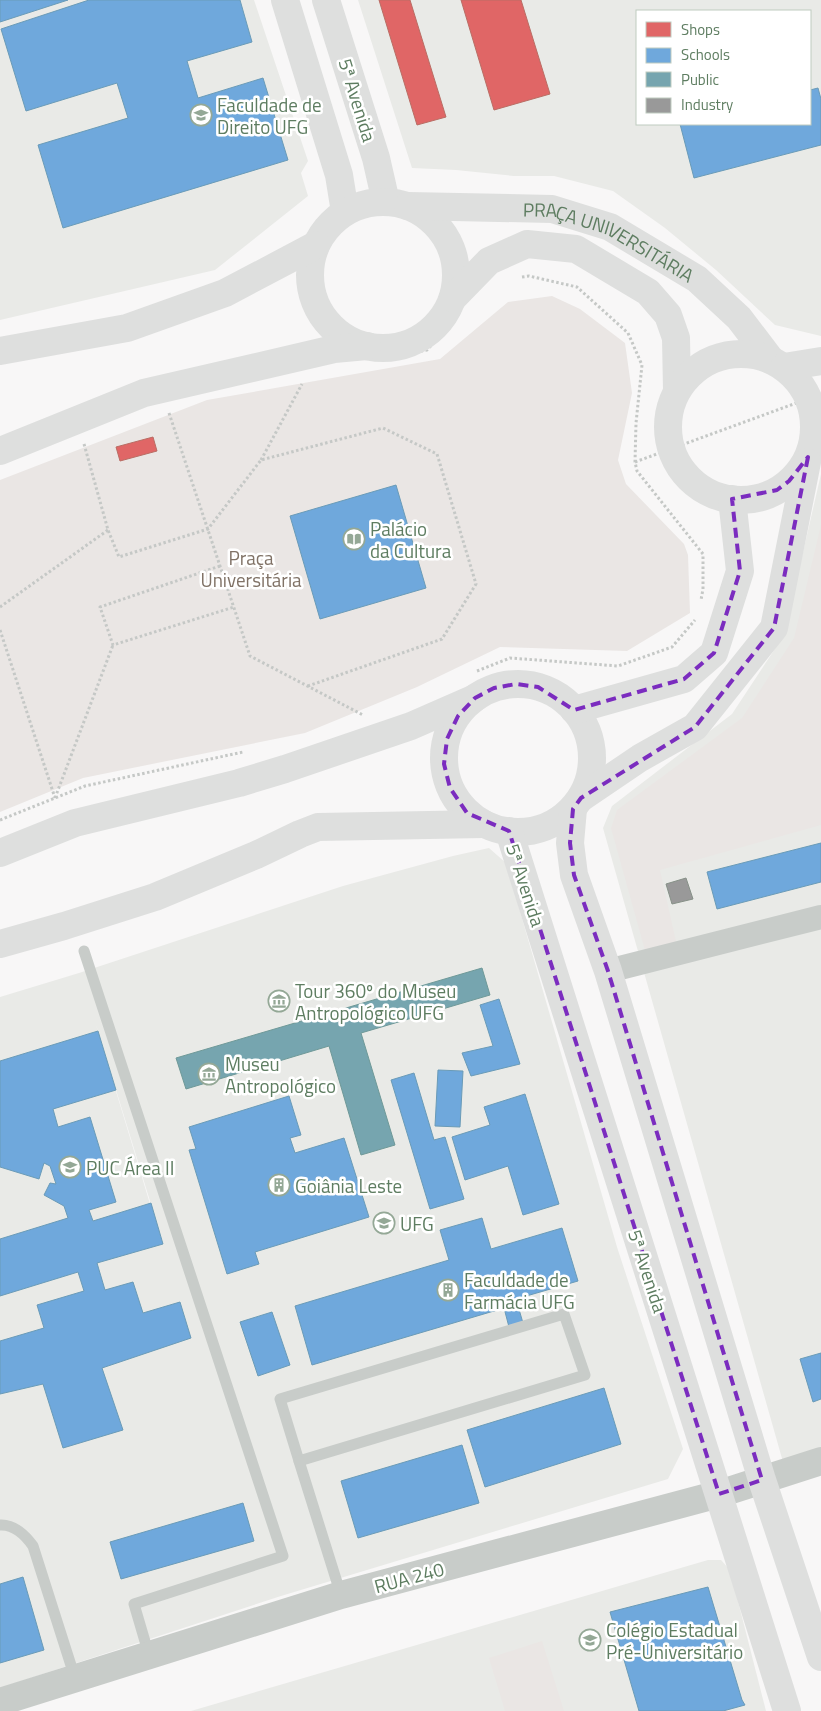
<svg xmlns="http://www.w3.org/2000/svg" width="821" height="1711" font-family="'Titillium Web',sans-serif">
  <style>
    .built { fill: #e9eae7; fill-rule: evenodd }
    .green { fill: #eae6e4 }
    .shops { fill: #e06666; stroke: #b96d64 }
    .schools { fill: #6fa8dc; stroke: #6a9bb7 }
    .public { fill: #76a5af; stroke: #6f9998 }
    .industry { fill: #999; stroke: #879188 }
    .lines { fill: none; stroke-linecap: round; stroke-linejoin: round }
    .path { stroke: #c5c8c6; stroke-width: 3; stroke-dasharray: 2.5 2.5; stroke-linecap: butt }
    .service { stroke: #c8ccc9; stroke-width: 11 }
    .minor { stroke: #c8ccc9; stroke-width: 24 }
    .tertiary { stroke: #c8ccc9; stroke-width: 28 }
    .secondary { stroke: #dedfde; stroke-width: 28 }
    .marked { fill: none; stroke: #7b2cbf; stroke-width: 4; stroke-dasharray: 10 6; stroke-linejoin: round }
    .labels { text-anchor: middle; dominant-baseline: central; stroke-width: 5; stroke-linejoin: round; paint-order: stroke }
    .street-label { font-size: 19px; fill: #5e7d61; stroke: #fff }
    .poi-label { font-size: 19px; fill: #5e7d61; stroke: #fff; text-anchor: start }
    .park-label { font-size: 19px; fill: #807266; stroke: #fff }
  </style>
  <rect width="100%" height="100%" fill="#f8f7f7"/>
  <!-- built -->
  <g class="built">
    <path d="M0,0H254L308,161L301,173L308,196L215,270L0,320Z"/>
    <path d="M358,0H821V336L775,325L716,270L665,228L613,191L554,176H514L456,170L412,168ZM637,11H810V124H637Z"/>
    <path d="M821,474V1450L783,1462L603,828L612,806L732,714L784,635Z"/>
    <path d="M489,848L506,863L617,1247L683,1449L668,1479L281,1596L0,1688V997L79,973L343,886L453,856ZM96,1025L98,1031L161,1237H160Z"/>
    <path d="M708,1560H721L730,1570L766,1711H191Z"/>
  </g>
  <!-- green -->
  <g class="green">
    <path d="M552,296L580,309L625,343L632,393L618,460L626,484L684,544L688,555L690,613L627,651L500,647L417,687L305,733L83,778L0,812V480L207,400L440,359L508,302Z"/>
    <path d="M821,525V825L660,870L677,946L646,954L611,828L617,810L742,718L794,638Z"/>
    <path d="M542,1641L564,1711H505L489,1658Z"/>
  </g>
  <!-- shops -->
  <g class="shops">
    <path d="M379,0H410L446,117L417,125Z"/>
    <path d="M461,0H521L550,94L494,110Z"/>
    <path d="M153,437L157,451L120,461L116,447Z"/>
  </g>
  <!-- schools -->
  <g class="schools">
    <path d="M0,0H68L0,22Z"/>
    <path d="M89,0H240L252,42L187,61L198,98L263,78L288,160L63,228L38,145L128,118L117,83L26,111L1,29Z"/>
    <path d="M818,88L821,99V145L694,178L680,124H810V90Z"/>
    <path d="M396,485L426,588L320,619L290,516Z"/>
    <path d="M821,843V882L717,909L707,872Z"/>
    <path d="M499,999L520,1064L471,1076L462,1053L493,1046L480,1005Z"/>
    <path d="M98,1031L116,1090L53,1109L58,1127L90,1117L116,1202L89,1210L93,1221L151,1203L163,1244L97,1263L105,1290L133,1282L143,1313L180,1302L191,1338L102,1368L123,1430L63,1448L43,1384L0,1394V1341L44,1328L37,1305L84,1291L78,1272L0,1296V1239L68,1218L64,1206L44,1195L50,1183L56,1184L50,1166L44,1163L39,1179L0,1167V1061Z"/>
    <path d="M438,1070L463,1071L460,1127L435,1126Z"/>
    <path d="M414,1073L434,1140L445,1137L464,1199L430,1209L391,1080Z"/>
    <path d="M525,1094L559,1204L523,1215L508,1166L465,1180L452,1137L490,1125L484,1107Z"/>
    <path d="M289,1096L301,1135L290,1138L295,1153L344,1138L369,1217L255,1252L259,1264L227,1274L189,1150L196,1149L189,1127Z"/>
    <path d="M482,1218L491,1249L562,1228L578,1281L516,1299L523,1323L509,1327L504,1308L312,1365L295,1306L449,1260L440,1230Z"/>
    <path d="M272,1312L290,1365L258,1376L240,1322Z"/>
    <path d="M821,1353V1399L813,1402L800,1359Z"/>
    <path d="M604,1388L621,1444L485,1487L467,1430Z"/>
    <path d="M462,1445L479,1503L358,1538L341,1481Z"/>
    <path d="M243,1503L254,1541L121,1579L110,1542Z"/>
    <path d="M23,1577L44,1650L0,1663V1584Z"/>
    <path d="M708,1587L742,1700L745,1705L723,1711H639L610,1612Z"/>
  </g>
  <!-- public -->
  <path class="public" d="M482,968L490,995L361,1033L395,1145L361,1155L329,1046L186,1089L176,1058Z"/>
  <!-- industry -->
  <path class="industry" d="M686,878L693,899L672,904L666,884Z"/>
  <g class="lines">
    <!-- path -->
    <g class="path">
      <path d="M522,277L529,276L577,287L628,333L642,365L636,423L635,462L637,471L703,554V589L701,600"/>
      <path d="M391,357L427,350L450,324"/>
      <path d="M169,413L250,656L363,715"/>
      <path d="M84,444L108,530L119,557L208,529L261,460L383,428L437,454L476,584L442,639L308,686"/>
      <path d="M261,460L302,384"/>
      <path d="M635,462L821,394"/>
      <path d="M220,566L100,607L113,645L234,607"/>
      <path d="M0,607L108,530"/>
      <path d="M0,630L55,798"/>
      <path d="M477,671L510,658L618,666L672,647L695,620"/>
      <path d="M55,798L113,645"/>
      <path d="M0,820L85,786L243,752"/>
    </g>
    <!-- service -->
    <g class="service">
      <path d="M84,951L283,1556L134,1604L149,1655"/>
      <path d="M564,1314L585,1375L299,1461L280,1399Z"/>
      <path d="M299,1461L341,1595"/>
      <path d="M0,1525C14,1524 26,1536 33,1546L75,1678"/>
    </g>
    <!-- minor -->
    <path class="minor" d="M608,971L821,917"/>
    <!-- tertiary -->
    <path class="tertiary" d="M0,1702L341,1595L719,1494L821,1461"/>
    <!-- secondary -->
    <g class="secondary">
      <path d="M285,0L339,175L345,212"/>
      <path d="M326,0L376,158L386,202"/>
      <circle cx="383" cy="275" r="73"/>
      <path id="s1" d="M408,206L552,209L610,227L697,279L739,318L771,360"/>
      <path d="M453,298L489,261L527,244L576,249L648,292L668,315L676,338L677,390"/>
      <path d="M0,351L127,328L225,293L316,245"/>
      <circle cx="741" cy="427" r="73"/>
      <path d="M784,367L821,361"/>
      <path d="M0,451L144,393L334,349L367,346"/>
      <circle cx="518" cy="758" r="74"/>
      <path d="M574,710L684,679L714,653L740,571L732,499"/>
      <path d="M581,798L640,758L695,727L774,628L807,462"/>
      <path d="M573,809L570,843L574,875L608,971L762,1480L821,1657"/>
      <path d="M509,831L787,1711"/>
      <path d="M0,853L75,823L239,783L285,769L411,726L475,698"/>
      <path d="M0,944L64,926L155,897L256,855L300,834L318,827L484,824"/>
    </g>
  </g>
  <!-- marked area -->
  <path class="marked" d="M808,457L774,628L695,727L581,798L573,809L570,843L574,875L608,971L762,1480L719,1494L509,831L467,813L450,788L444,764L447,739L458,716L475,698L494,688L516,684L538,687L574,710L684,679L714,653L740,571L732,499L777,490L789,481Z"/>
  <!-- icons -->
  <defs>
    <g id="university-ring" transform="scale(1.125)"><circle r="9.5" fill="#fff" stroke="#94a896" stroke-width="1.5"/><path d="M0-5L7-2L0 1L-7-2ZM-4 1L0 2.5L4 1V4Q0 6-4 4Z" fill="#94a896"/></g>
    <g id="library-ring" transform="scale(1.125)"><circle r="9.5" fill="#fff" stroke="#94a896" stroke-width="1.5"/><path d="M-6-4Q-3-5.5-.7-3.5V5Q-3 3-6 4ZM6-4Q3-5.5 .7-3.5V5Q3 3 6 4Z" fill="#94a896"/></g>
    <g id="museum-ring" transform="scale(1.125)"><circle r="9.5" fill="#fff" stroke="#94a896" stroke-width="1.5"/><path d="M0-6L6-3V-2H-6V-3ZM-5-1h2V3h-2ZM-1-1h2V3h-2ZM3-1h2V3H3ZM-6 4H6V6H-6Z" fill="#94a896"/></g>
    <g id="building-ring" transform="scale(1.125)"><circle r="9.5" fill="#fff" stroke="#94a896" stroke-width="1.5"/><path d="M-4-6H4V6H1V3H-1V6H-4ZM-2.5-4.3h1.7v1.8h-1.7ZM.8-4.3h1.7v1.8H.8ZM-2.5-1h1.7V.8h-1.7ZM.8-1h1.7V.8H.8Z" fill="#94a896"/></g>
    <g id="school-ring" transform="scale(1.125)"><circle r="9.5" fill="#fff" stroke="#94a896" stroke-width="1.5"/><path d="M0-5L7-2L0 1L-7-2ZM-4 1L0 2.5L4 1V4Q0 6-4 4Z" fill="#94a896"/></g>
  </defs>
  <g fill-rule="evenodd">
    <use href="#university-ring" x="201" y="115"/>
    <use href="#library-ring" x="354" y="539"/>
    <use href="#museum-ring" x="279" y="1001"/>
    <use href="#museum-ring" x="209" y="1074"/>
    <use href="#university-ring" x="70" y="1167"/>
    <use href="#building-ring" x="279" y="1185"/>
    <use href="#university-ring" x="384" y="1223"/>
    <use href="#building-ring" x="448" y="1290"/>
    <use href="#school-ring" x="590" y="1640"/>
  </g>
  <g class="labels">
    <!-- street labels -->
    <g class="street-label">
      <text transform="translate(358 100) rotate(73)">5ª Avenida</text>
      <text stroke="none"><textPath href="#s1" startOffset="208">PRAÇA UNIVERSITÁRIA</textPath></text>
      <text transform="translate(526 885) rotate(72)">5ª Avenida</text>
      <text transform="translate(648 1271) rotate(72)">5ª Avenida</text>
      <text transform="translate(409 1577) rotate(-15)">RUA 240</text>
    </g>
    <!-- poi labels -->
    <g class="poi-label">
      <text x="217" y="104">Faculdade de<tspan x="217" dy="22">Direito UFG</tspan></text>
      <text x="370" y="528">Palácio<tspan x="370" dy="22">da Cultura</tspan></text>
      <text x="295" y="990">Tour 360º do Museu<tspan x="295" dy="22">Antropológico UFG</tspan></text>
      <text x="225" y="1063">Museu<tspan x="225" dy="22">Antropológico</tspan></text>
      <text x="86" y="1167">PUC Área II</text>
      <text x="295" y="1185">Goiânia Leste</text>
      <text x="400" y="1223">UFG</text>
      <text x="464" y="1279">Faculdade de<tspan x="464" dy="22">Farmácia UFG</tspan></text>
      <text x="606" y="1629">Colégio Estadual<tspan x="606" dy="22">Pré-Universitário</tspan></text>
    </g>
    <!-- park labels -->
    <g class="park-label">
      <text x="251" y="557">Praça<tspan x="251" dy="22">Universitária</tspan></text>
    </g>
  </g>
  <!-- legend -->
  <rect x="636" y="10" width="175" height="115" fill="#ffffff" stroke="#bfcbc0"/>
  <rect x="646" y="22" width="25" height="15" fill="#e06666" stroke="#bfcbc0"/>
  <text x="681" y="35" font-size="15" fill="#5e7d61">Shops</text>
  <rect x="646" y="48" width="25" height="15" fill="#6fa8dc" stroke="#bfcbc0"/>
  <text x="681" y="60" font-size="15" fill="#5e7d61">Schools</text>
  <rect x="646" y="72" width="25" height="15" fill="#76a5af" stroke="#bfcbc0"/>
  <text x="681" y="85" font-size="15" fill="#5e7d61">Public</text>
  <rect x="646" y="98" width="25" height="15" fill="#999999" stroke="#bfcbc0"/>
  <text x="681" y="110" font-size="15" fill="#5e7d61">Industry</text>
</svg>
